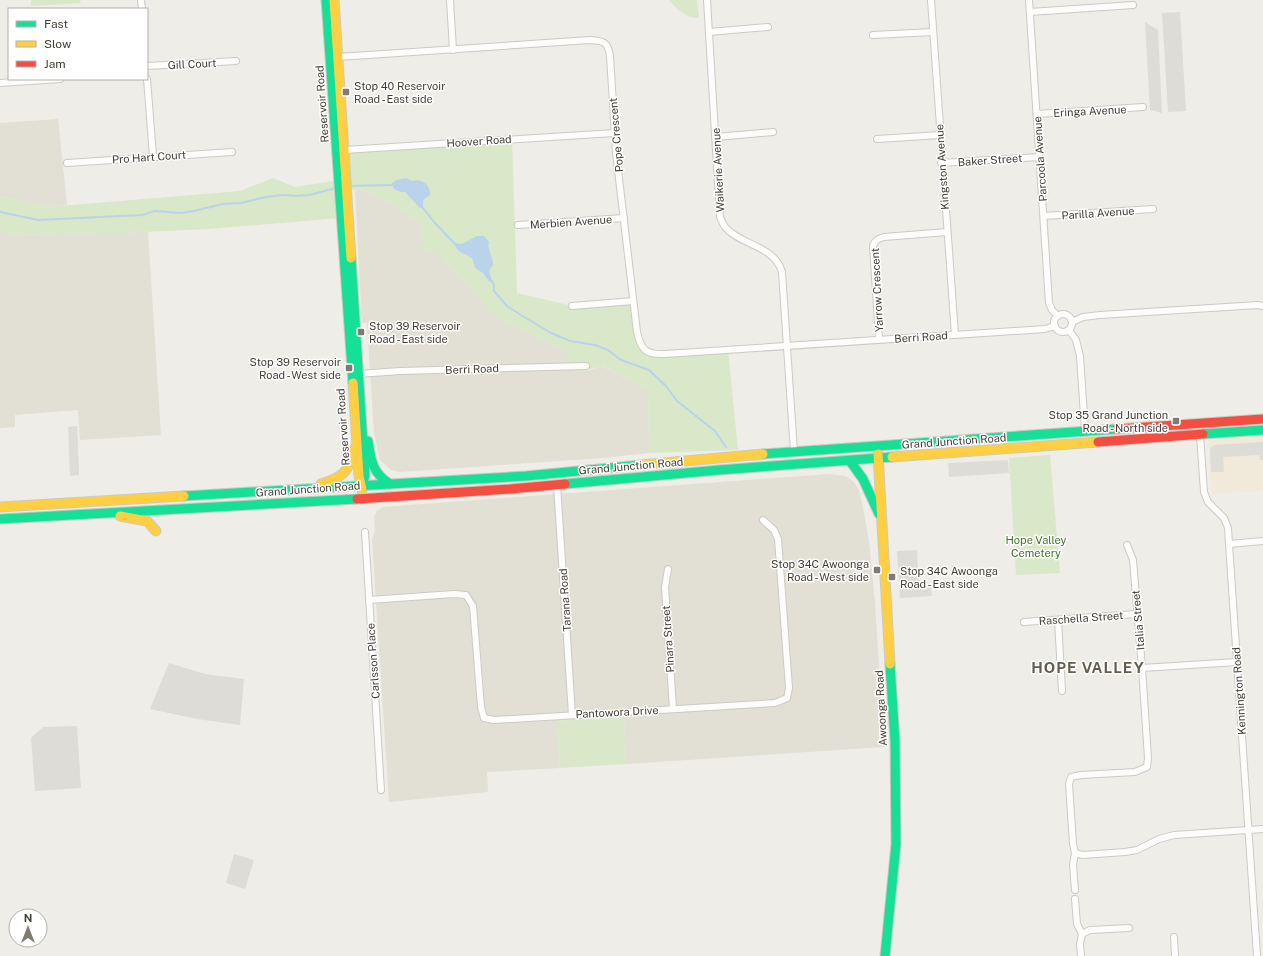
<svg xmlns="http://www.w3.org/2000/svg" width="1263" height="956" font-family="'Public Sans',sans-serif">
  <style>
    .residential { fill: #e2dfd4 }
    .commercial { fill: #f1eada }
    .green { fill: #d9e8c8 }
    .parking { fill: #dddcd7 }
    .water { fill: #b9d3ea }
    .lines { fill: none; stroke-linecap: round; stroke-linejoin: round }
    .stream { stroke: #b9d3ea; stroke-width: 2 }
    .street-casing { stroke: #cccac5; stroke-width: 8 }
    .fast-casing { stroke: #cccabf; stroke-width: 11 }
    .slow-casing { stroke: #cccabf; stroke-width: 11 }
    .jam-casing { stroke: #cccabf; stroke-width: 11 }
    .street { stroke: #fcfcfb; stroke-width: 6 }
    .fast { stroke: #16e098; stroke-width: 9 }
    .slow { stroke: #ffcf43; stroke-width: 9 }
    .jam { stroke: #f24e42; stroke-width: 9 }
    .poi-dot { fill: #7f7b73; stroke: #fff; stroke-width: 1.5 }
    .labels { text-anchor: middle; dominant-baseline: central; stroke-width: 3; stroke-linejoin: round; paint-order: stroke }
    .street-label { font-size: 11px; fill: #433e34; stroke: #fff }
    .poi-label { font-size: 11px; fill: #433e34; stroke: #fff; text-anchor: start }
    .park-label { font-size: 11px; fill: #40712b; stroke: #fff }
    .district-label { font-size: 15px; font-weight: bold; letter-spacing: 1px; fill: #655d4c; stroke: #fff }
  </style>
  <rect width="100%" height="100%" fill="#eeede7"/>
  <!-- residential -->
  <g class="residential">
    <path d="M58,119L67,205L48,207L0,196V123Z"/>
    <path d="M359,190L374,194L420,222L421,227L438,253L500,320H503L565,350L576,372L591,370L602,366L648,390L649,453L603,458L399,472L391,470L380,460L374,433L367,323H362L355,191Z"/>
    <path d="M0,231L11,235L148,232L161,435L80,440L78,410L15,415V427L0,428Z"/>
    <path d="M829,474L845,476L853,481L858,488L862,503L869,541L875,603L884,747L626,764L624,717L557,721L560,768L487,772L488,792L389,802L372,539L375,531L374,517L377,511L383,507Z"/>
  </g>
  <!-- commercial -->
  <path class="commercial" d="M1263,436V491L1212,494L1208,440Z"/>
  <!-- green -->
  <g class="green">
    <path d="M31,0H80L81,3L31,6Z"/>
    <path d="M669,0H697L699,18C686,19 677,9 669,0Z"/>
    <path d="M512,139L517,293L572,306L633,301L639,344L646,352L728,350L738,450L649,453L648,390L603,366L576,372L565,350L503,320H500L438,253L423,252L420,222L374,194L359,190H347L344,150Z"/>
    <path d="M273,178L295,187L339,180L341,218L209,229L122,233L11,235L0,232V196L48,207L240,191Z"/>
    <path d="M1050,455L1060,573L1016,575L1009,458Z"/>
    <path d="M624,717L626,764L560,768L557,721Z"/>
  </g>
  <!-- parking -->
  <g class="parking">
    <path d="M1180,12L1186,111L1168,112L1162,13Z"/>
    <path d="M1145,22L1158,30L1162,113L1150,110Z"/>
    <path d="M77,426L79,470V475L70,476L68,427Z"/>
    <path d="M1263,442V460H1260L1259,455L1223,457L1224,472H1211L1210,449L1214,445Z"/>
    <path d="M1008,460L1009,473L949,477L948,463Z"/>
    <path d="M917,550L919,586H931L932,596L900,598L897,551Z"/>
    <path d="M169,663L205,674L244,679L240,725L197,719L150,709Z"/>
    <path d="M77,726L81,788L35,791L31,738L43,727Z"/>
    <path d="M234,854L254,860L245,889L226,883Z"/>
  </g>
  <!-- water -->
  <g class="water">
    <path d="M406,178L412,181C421,178 431,185 430,195L423,200V208H420L405,192C398,192 393,191 392,183L396,180Z"/>
    <path d="M477,236H484L489,242C487,252 493,255 493,265L489,270L492,282L489,281L483,273L475,268L472,258C464,253 457,253 454,243L462,244Z"/>
  </g>
  <g class="lines">
    <!-- stream -->
    <g class="stream">
      <path d="M348,186L393,185"/>
      <path d="M423,208L434,222L455,244"/>
      <path d="M0,212L38,220L142,215L155,211L180,213L194,211L223,204L241,203L266,197L283,195L296,196L309,195L336,188"/>
      <path d="M491,280L494,285V291L507,306L521,315L551,333L570,341L595,345L608,350L621,360L649,370L666,386L677,401L715,431L726,447"/>
    </g>
    <!-- street casing -->
    <g class="street-casing">
      <g id="street">
        <path d="M141,0L142,9"/>
        <path d="M450,0L453,50"/>
        <path d="M707,0L720,217C722,221 723,225 726,228C742,246 774,245 782,272L794,452"/>
        <path d="M931,0L955,335"/>
        <path d="M1029,0L1049,303L1052,310L1058,316"/>
        <path d="M1030,12L1133,5"/>
        <path d="M709,32L768,27"/>
        <path d="M873,35L933,32"/>
        <path d="M338,57L590,40C604,41 608,42 610,56L616,153L637,332C641,350 646,355 665,354L1045,329L1055,326"/>
        <path d="M147,66L236,61"/>
        <path d="M147,79L153,156"/>
        <path d="M0,83L60,79"/>
        <path d="M1037,114L1143,107"/>
        <path d="M716,137L773,132"/>
        <path d="M877,139L940,135"/>
        <path d="M344,150L614,133"/>
        <path d="M67,163L232,152"/>
        <path d="M941,163L1039,157"/>
        <path d="M1044,216L1153,209"/>
        <path d="M518,225L624,218"/>
        <path d="M572,306L633,301"/>
        <circle cx="1063" cy="323" r="9"/>
        <path d="M1072,322L1083,317L1100,315L1258,305L1263,306"/>
        <path d="M1069,330L1076,340L1080,356L1085,431"/>
        <path d="M879,339L873,246C875,240 878,239 884,237L947,232"/>
        <path d="M358,374L400,371L586,366"/>
        <path d="M1200,435L1204,492L1208,502L1224,518L1228,528L1229,544L1257,956"/>
        <path d="M557,485L572,715"/>
        <path d="M365,532L381,790"/>
        <path d="M1229,544L1263,541"/>
        <path d="M668,569L665,587L673,709"/>
        <path d="M369,600L454,594L466,595L473,606L481,707L484,718L494,720L775,703L787,698L789,688L778,539L774,530L763,520"/>
        <path d="M1058,620L1062,691"/>
        <path d="M1024,622L1137,614"/>
        <path d="M1142,668L1237,662"/>
        <path d="M1075,853L1083,855L1125,852L1137,850L1159,839L1174,835L1263,829"/>
        <path d="M1075,890L1073,865L1075,853L1073,844L1069,784L1071,777L1081,775L1135,772L1147,767L1148,758L1142,668L1133,560L1127,545"/>
        <path d="M1075,899L1077,924L1082,934L1080,944L1081,956"/>
        <path d="M1082,934L1090,930L1129,928"/>
        <path d="M1174,937L1175,956"/>
      </g>
    </g>
    <!-- fast casing -->
    <g class="fast-casing">
      <g id="fast">
        <path d="M326,0L353,383"/>
        <path d="M351,258L365,475L362,486"/>
        <path d="M1203,434L1263,430"/>
        <path d="M368,441C371,460 372,473 390,484"/>
        <path d="M763,454L1117,429"/>
        <path d="M850,461L863,479L879,514"/>
        <path d="M565,484L719,470L892,457"/>
        <path d="M184,496L526,476L641,465"/>
        <path d="M0,519L357,499"/>
        <path d="M885,956L896,844L895,741L890,664"/>
      </g>
    </g>
    <!-- slow casing -->
    <g class="slow-casing">
      <g id="slow">
        <path d="M334,0L351,258"/>
        <path d="M353,383L359,476L362,490"/>
        <path d="M878,454L890,664"/>
        <path d="M892,457L1098,442"/>
        <path d="M641,465L763,454"/>
        <path d="M321,484C343,477 349,472 354,449"/>
        <path d="M0,507L184,496"/>
        <path d="M120,516L147,521L156,531"/>
      </g>
    </g>
    <!-- jam casing -->
    <g class="jam-casing">
      <g id="jam">
        <path d="M1117,429L1263,419"/>
        <path d="M1098,442L1203,434"/>
        <path d="M357,499L510,489L565,484"/>
      </g>
    </g>
    <!-- street -->
    <use href="#street" class="street"/>
    <!-- fast -->
    <use href="#fast" class="fast"/>
    <!-- slow -->
    <use href="#slow" class="slow"/>
    <!-- jam -->
    <use href="#jam" class="jam"/>
  </g>
  <!-- markers -->
  <g class="poi-dot">
    <rect x="342" y="88" width="8" height="8" rx="2"/>
    <rect x="357" y="328" width="8" height="8" rx="2"/>
    <rect x="345" y="364" width="8" height="8" rx="2"/>
    <rect x="1172" y="417" width="8" height="8" rx="2"/>
    <rect x="873" y="566" width="8" height="8" rx="2"/>
    <rect x="888" y="573" width="8" height="8" rx="2"/>
  </g>
  <g class="labels">
    <!-- street labels -->
    <g class="street-label">
      <text transform="translate(192 64) rotate(-3)">Gill Court</text>
      <text transform="translate(322 104) rotate(-94)">Reservoir Road</text>
      <text transform="translate(1090 111) rotate(-3)">Eringa Avenue</text>
      <text transform="translate(616 135) rotate(-95)">Pope Crescent</text>
      <text transform="translate(479 141) rotate(-4)">Hoover Road</text>
      <text transform="translate(149 157) rotate(-4)">Pro Hart Court</text>
      <text transform="translate(1040 159) rotate(-94)">Parcoola Avenue</text>
      <text transform="translate(990 160) rotate(-4)">Baker Street</text>
      <text transform="translate(942 167) rotate(-94)">Kingston Avenue</text>
      <text transform="translate(718 170) rotate(-93)">Waikerie Avenue</text>
      <text transform="translate(1098 213) rotate(-4)">Parilla Avenue</text>
      <text transform="translate(571 222) rotate(-4)">Merbien Avenue</text>
      <text transform="translate(877 290) rotate(-93)">Yarrow Crescent</text>
      <text transform="translate(921 337) rotate(-4)">Berri Road</text>
      <text transform="translate(472 369) rotate(-2)">Berri Road</text>
      <text transform="translate(343 427) rotate(-94)">Reservoir Road</text>
      <text transform="translate(954 441) rotate(-4)">Grand Junction Road</text>
      <text transform="translate(631 466) rotate(-5)">Grand Junction Road</text>
      <text transform="translate(308 489) rotate(-4)">Grand Junction Road</text>
      <text transform="translate(565 600) rotate(-94)">Tarana Road</text>
      <text transform="translate(1081 618) rotate(-4)">Raschella Street</text>
      <text transform="translate(1138 620) rotate(-95)">Italia Street</text>
      <text transform="translate(668 639) rotate(-94)">Pinara Street</text>
      <text transform="translate(373 661) rotate(-94)">Carlsson Place</text>
      <text transform="translate(1239 691) rotate(-94)">Kennington Road</text>
      <text transform="translate(881 708) rotate(-93)">Awoonga Road</text>
      <text transform="translate(617 712) rotate(-3)">Pantowora Drive</text>
    </g>
    <!-- poi labels -->
    <g class="poi-label">
      <text x="354" y="86">Stop 40 Reservoir<tspan x="354" dy="13">Road - East side</tspan></text>
      <text x="369" y="326">Stop 39 Reservoir<tspan x="369" dy="13">Road - East side</tspan></text>
      <text x="341" y="362" text-anchor="end">Stop 39 Reservoir<tspan x="341" dy="13">Road - West side</tspan></text>
      <text x="1168" y="415" text-anchor="end">Stop 35 Grand Junction<tspan x="1168" dy="13">Road - North side</tspan></text>
      <text x="869" y="564" text-anchor="end">Stop 34C Awoonga<tspan x="869" dy="13">Road - West side</tspan></text>
      <text x="900" y="571">Stop 34C Awoonga<tspan x="900" dy="13">Road - East side</tspan></text>
    </g>
    <!-- park labels -->
    <g class="park-label">
      <text x="1036" y="540">Hope Valley<tspan x="1036" dy="13">Cemetery</tspan></text>
    </g>
    <!-- district labels -->
    <g class="district-label">
      <text x="1088" y="667">HOPE VALLEY</text>
    </g>
  </g>
  <!-- legend -->
  <rect x="8" y="8" width="140" height="72" fill="#ffffff" stroke="#b4b2ae"/>
  <rect x="16" y="21" width="20" height="6" fill="#16e098" stroke="#b4b2ae"/>
  <text x="44" y="28" font-size="12" fill="#433e34">Fast</text>
  <rect x="16" y="41" width="20" height="6" fill="#ffcf43" stroke="#b4b2ae"/>
  <text x="44" y="48" font-size="12" fill="#433e34">Slow</text>
  <rect x="16" y="61" width="20" height="6" fill="#f24e42" stroke="#b4b2ae"/>
  <text x="44" y="68" font-size="12" fill="#433e34">Jam</text>
  <!-- north arrow -->
  <g transform="translate(28 928)"><circle r="19" fill="#ffffff" stroke="#b4b2ae"/>
  <path d="M0-3L7 15L0 10L-7 15Z" fill="#7f7b73"/>
  <text y="-6" font-size="11" font-weight="bold" text-anchor="middle" fill="#433e34">N</text>
  </g>
</svg>
